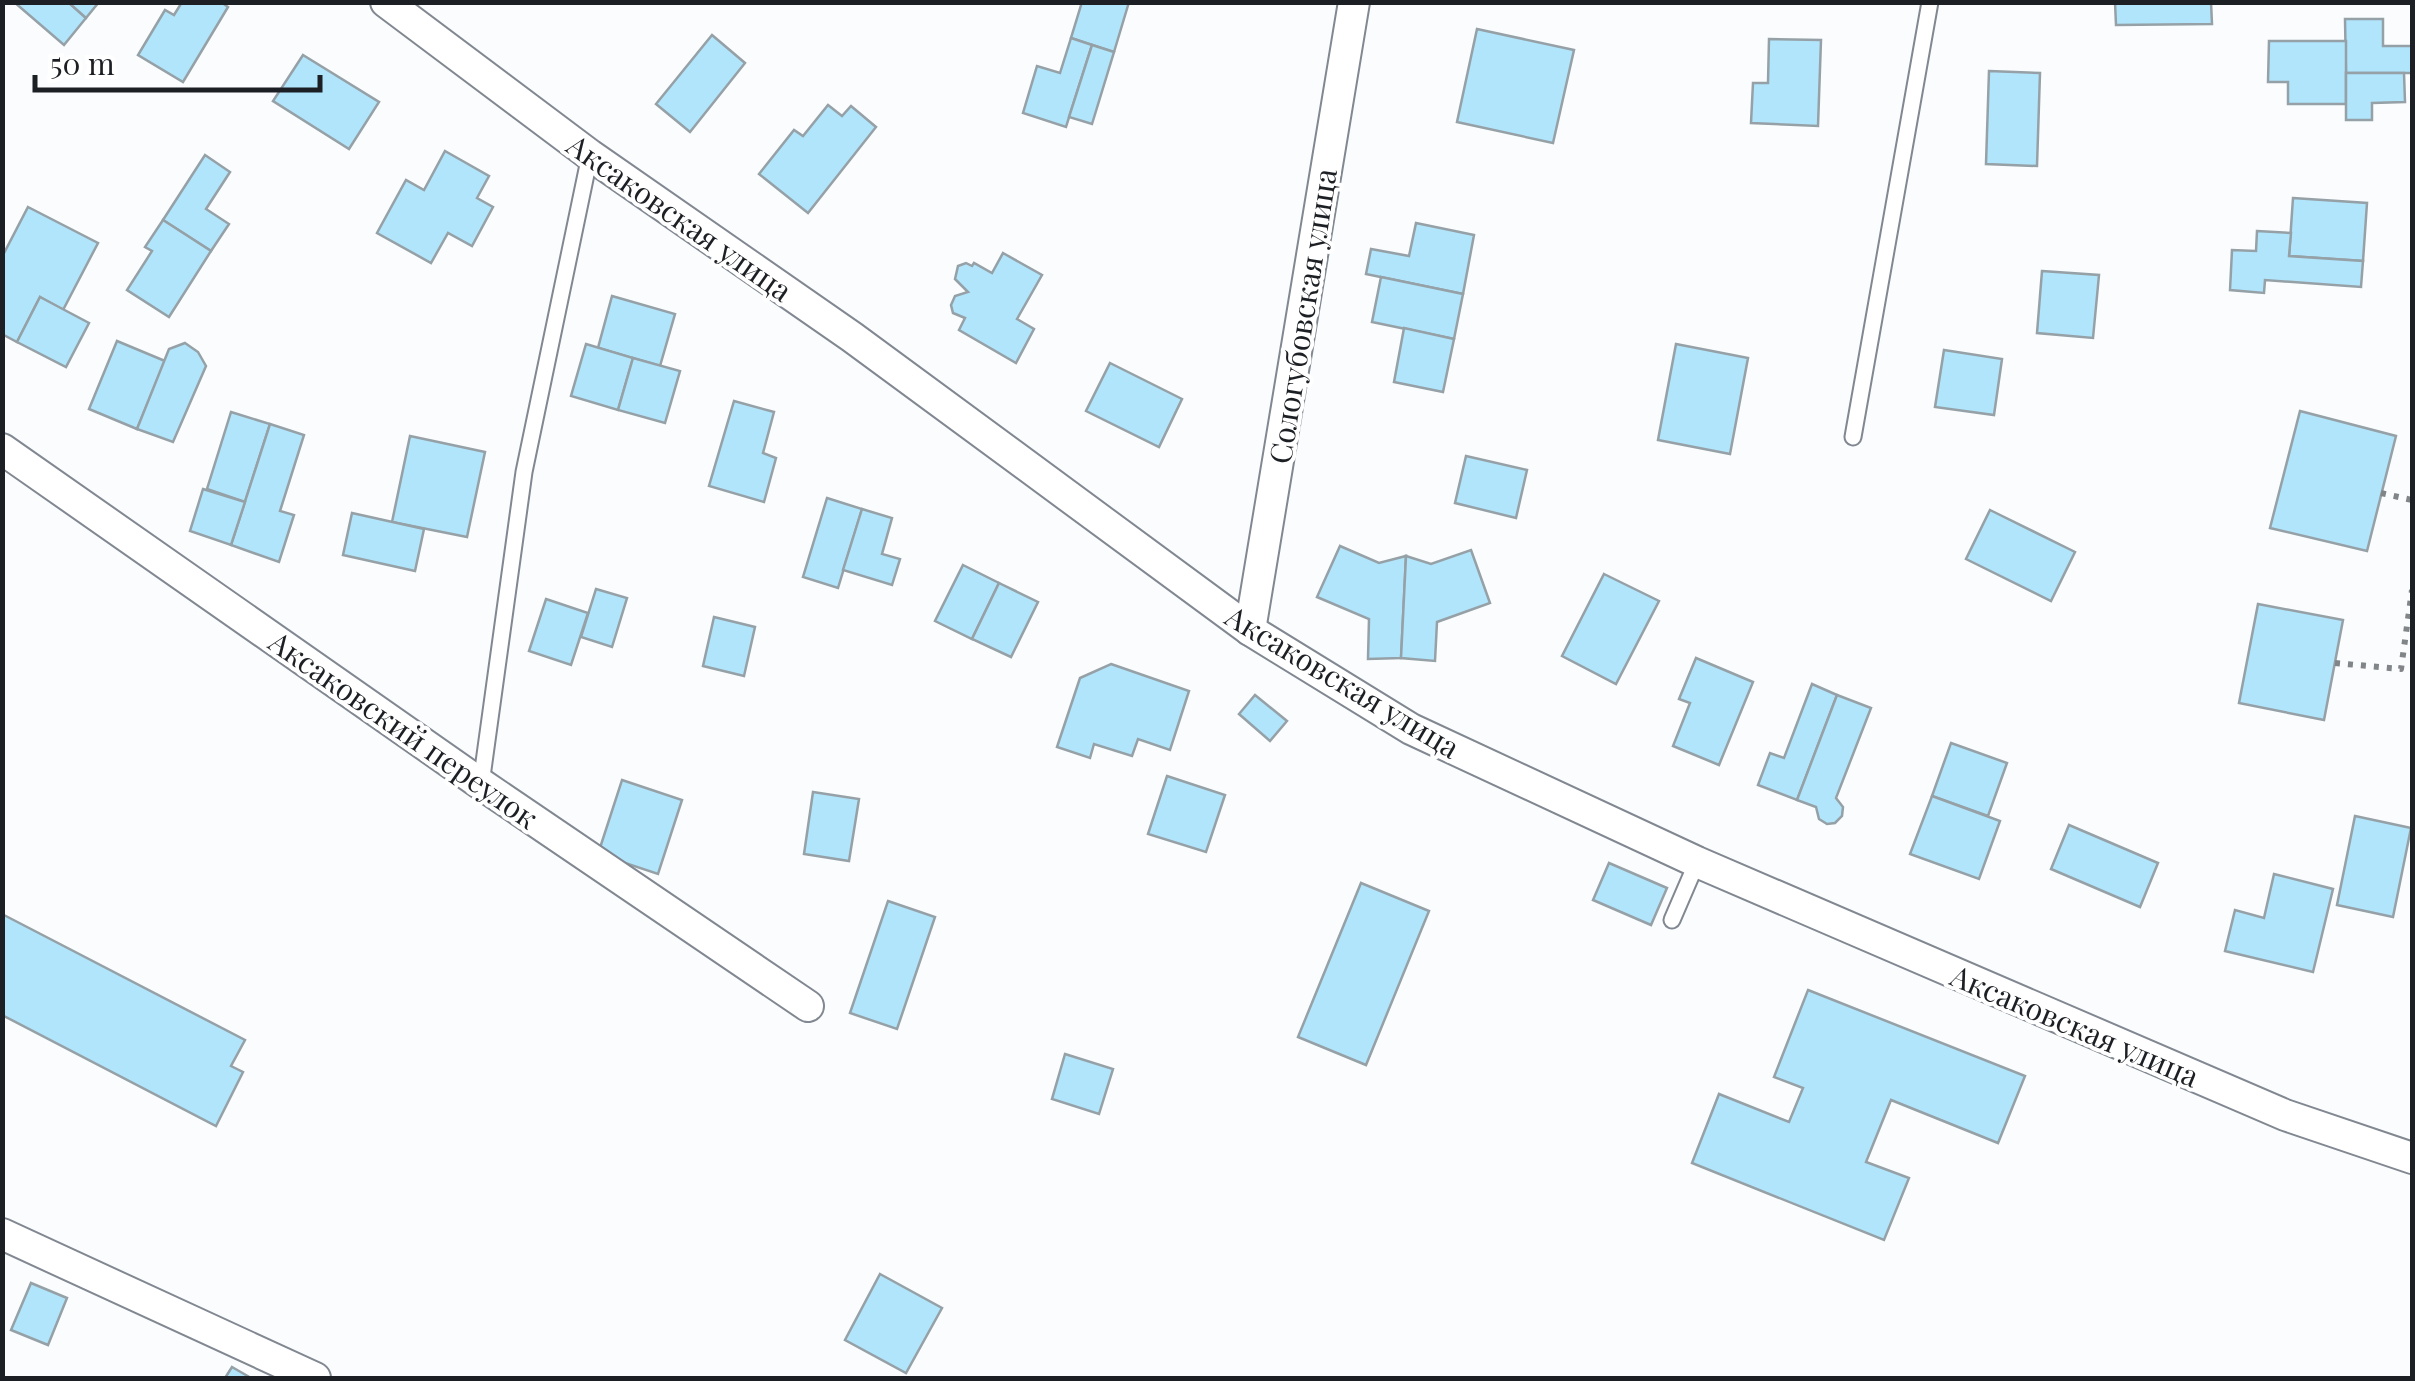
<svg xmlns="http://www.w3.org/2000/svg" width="2415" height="1381" font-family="'Playfair Display',serif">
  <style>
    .building { fill: #b1e5fc; stroke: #95a1a6; stroke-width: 2.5 }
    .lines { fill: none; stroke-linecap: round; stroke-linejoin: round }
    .service-casing { stroke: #828891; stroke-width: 19 }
    .minor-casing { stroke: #828891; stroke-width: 34 }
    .path { stroke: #828588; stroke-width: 6; stroke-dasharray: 5 8; stroke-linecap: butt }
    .service { stroke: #fff; stroke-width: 15 }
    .minor { stroke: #fff; stroke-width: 30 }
    .labels { text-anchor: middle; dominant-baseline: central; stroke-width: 8; stroke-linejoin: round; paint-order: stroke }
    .street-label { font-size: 30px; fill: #1c1f23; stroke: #fff }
  </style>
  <rect width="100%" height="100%" fill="#fafcfe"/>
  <!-- building -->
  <g class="building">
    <path d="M14,2H68L86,18L64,45Z"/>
    <path d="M68,2H99L86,18Z"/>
    <path d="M182,2H221L228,7L183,82L138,55L165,10L174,15Z"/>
    <path d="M1082,2H1129L1114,52L1071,38Z"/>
    <path d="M2115,2H2211L2212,24L2116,25Z"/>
    <path d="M2345,19H2383V46H2412V73H2346Z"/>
    <path d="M1477,29L1574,50L1553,143L1457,122Z"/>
    <path d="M712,35L745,63L690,132L656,104Z"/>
    <path d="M1071,38L1092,45L1066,127L1023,113L1037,66L1060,73Z"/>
    <path d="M1769,39L1821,40L1818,126L1751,123L1753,83H1768Z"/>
    <path d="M2269,41H2346V104H2288V82H2268Z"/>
    <path d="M1092,45L1114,52L1092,124L1069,117Z"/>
    <path d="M303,55L379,102L349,149L273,101Z"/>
    <path d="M1989,71L2040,73L2037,166L1986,164Z"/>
    <path d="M2346,73H2404L2405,102L2372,103V120H2346Z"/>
    <path d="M828,105L842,116L851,106L876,127L808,213L759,174L794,130L803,136Z"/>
    <path d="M445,151L489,176L477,198L493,207L472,246L448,233L431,263L377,233L406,180L424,190Z"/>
    <path d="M205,155L230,172L206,209L229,224L211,251L163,220Z"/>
    <path d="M2293,198L2367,203L2363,261L2289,256Z"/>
    <path d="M28,207L98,243L63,310L40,297L17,342L2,334V257Z"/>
    <path d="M163,220L211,251L169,317L127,290L152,251L145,247Z"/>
    <path d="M1416,223L1474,235L1463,294L1366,274L1371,249L1409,256Z"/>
    <path d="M2257,231L2291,233L2289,256L2363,261L2361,287L2265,280L2264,293L2230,290L2232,250L2256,251Z"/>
    <path d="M1003,253L1042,275L1017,319L1034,329L1016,363L959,330L965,318L953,313L951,305L955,296L968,292L955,279L958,266L966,263L972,266L974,263L992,273Z"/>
    <path d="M2042,271L2099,275L2093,338L2037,333Z"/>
    <path d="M1381,277L1463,294L1454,339L1372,322Z"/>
    <path d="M612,296L675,314L660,366L598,348Z"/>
    <path d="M40,297L89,323L66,367L17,342Z"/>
    <path d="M1404,328L1454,339L1443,392L1394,382Z"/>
    <path d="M117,341L165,361L137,429L89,409Z"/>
    <path d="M185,343L198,352L206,366L173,442L137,429L169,349Z"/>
    <path d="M586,344L633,358L618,410L571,396Z"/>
    <path d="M1676,344L1748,358L1730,454L1658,440Z"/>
    <path d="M1944,350L2002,359L1994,415L1935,407Z"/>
    <path d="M633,358L680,371L665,423L618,410Z"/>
    <path d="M1110,363L1182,399L1159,447L1086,411Z"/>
    <path d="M734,401L774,412L763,453L776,458L764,502L709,486Z"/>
    <path d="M2300,411L2396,436L2367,551L2270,528Z"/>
    <path d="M231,412L270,424L245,502L207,489Z"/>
    <path d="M270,424L304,435L280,511L294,515L279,562L231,545Z"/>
    <path d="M410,436L485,452L467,537L392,522Z"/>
    <path d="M1466,456L1527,470L1516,518L1455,503Z"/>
    <path d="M203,489L245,502L231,545L190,531Z"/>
    <path d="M827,498L862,509L838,588L803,577Z"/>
    <path d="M862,509L892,518L882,554L900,559L892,585L843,570Z"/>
    <path d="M1990,510L2075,552L2051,601L1966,559Z"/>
    <path d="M352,513L424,529L415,571L343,555Z"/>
    <path d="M1340,546L1379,563L1406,556L1401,658L1368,659L1369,619L1317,597Z"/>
    <path d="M1471,550L1490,603L1437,622L1435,661L1401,658L1406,556L1431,564Z"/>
    <path d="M963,565L999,583L972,639L935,621Z"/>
    <path d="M1604,574L1659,601L1616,684L1562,656Z"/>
    <path d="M999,583L1038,602L1011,657L972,639Z"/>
    <path d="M596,589L627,598L612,647L581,637Z"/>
    <path d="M546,599L588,613L571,665L529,651Z"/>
    <path d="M2258,604L2343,620L2324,720L2239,703Z"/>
    <path d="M714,617L755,627L744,676L703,666Z"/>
    <path d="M1696,658L1753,682L1719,765L1673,746L1690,703L1679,699Z"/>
    <path d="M1111,664L1189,691L1170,750L1138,739L1132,756L1094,744L1090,758L1057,747L1080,678Z"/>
    <path d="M1812,684L1837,695L1797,800L1758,785L1770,753L1784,758Z"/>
    <path d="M1255,695L1287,721L1270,741L1239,714Z"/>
    <path d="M1837,695L1871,708L1836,798L1843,807L1842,816L1835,823L1827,824L1819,819L1816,807L1797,800Z"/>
    <path d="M1951,743L2007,763L1988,816L1932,796Z"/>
    <path d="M1167,776L1225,795L1206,852L1148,834Z"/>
    <path d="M622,780L682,800L658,874L598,854Z"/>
    <path d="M813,792L859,799L849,861L804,854Z"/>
    <path d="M1932,796L2000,821L1979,879L1910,854Z"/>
    <path d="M2355,816L2411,828L2393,917L2337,905Z"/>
    <path d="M2069,825L2158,863L2140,907L2051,869Z"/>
    <path d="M1609,863L1667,888L1651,925L1593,900Z"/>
    <path d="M2274,874L2333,889L2313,972L2225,951L2235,910L2264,918Z"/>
    <path d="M1361,883L1429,911L1366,1065L1298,1037Z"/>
    <path d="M888,901L935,917L897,1029L850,1013Z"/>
    <path d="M2,914L245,1040L231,1066L243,1072L216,1126L2,1015Z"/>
    <path d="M1808,990L2025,1076L1998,1143L1891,1100L1866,1162L1909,1178L1884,1240L1692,1163L1719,1094L1789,1122L1803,1088L1774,1077Z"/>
    <path d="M1065,1054L1113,1069L1099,1114L1052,1099Z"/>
    <path d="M880,1274L942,1308L906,1373L845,1340Z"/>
    <path d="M31,1283L67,1298L48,1345L11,1330Z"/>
    <path d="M232,1367L251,1378H225Z"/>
  </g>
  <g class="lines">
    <!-- service casing -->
    <g class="service-casing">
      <g id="service">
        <path d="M1853,437L1930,2"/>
        <path d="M481,784L524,472L590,155"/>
        <path d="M1672,920L1697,862"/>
      </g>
    </g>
    <!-- minor casing -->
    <g class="minor-casing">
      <g id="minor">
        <path d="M386,2L590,155L852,337L1250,630L1411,729L1697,862L2285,1115L2412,1158"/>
        <path d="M2,449L481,784L808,1006"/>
        <path d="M1250,630L1354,2"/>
        <path d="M2,1234L315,1378"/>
      </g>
    </g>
    <!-- path -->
    <g class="path">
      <path d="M2381,493L2412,500"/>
      <path d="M2335,663L2401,669L2412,590"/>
    </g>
    <!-- service -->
    <use href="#service" class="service"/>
    <!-- minor -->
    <use href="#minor" class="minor"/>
  </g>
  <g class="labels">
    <!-- street labels -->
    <g class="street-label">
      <text transform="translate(680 217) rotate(35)">Аксаковская улица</text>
      <text transform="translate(1302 316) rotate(-81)">Сологубовская улица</text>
      <text transform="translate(1343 681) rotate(31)">Аксаковская улица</text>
      <text transform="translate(404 729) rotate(35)">Аксаковский переулок</text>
      <text transform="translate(2075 1025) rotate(23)">Аксаковская улица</text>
    </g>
  </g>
  <!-- border -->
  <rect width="2415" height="1381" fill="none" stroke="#1c1f23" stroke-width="10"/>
  <!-- scale -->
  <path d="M35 75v15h285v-15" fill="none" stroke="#1c1f23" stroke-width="5"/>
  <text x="50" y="75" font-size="30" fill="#1c1f23" stroke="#ffffff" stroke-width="8" paint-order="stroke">50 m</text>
</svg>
